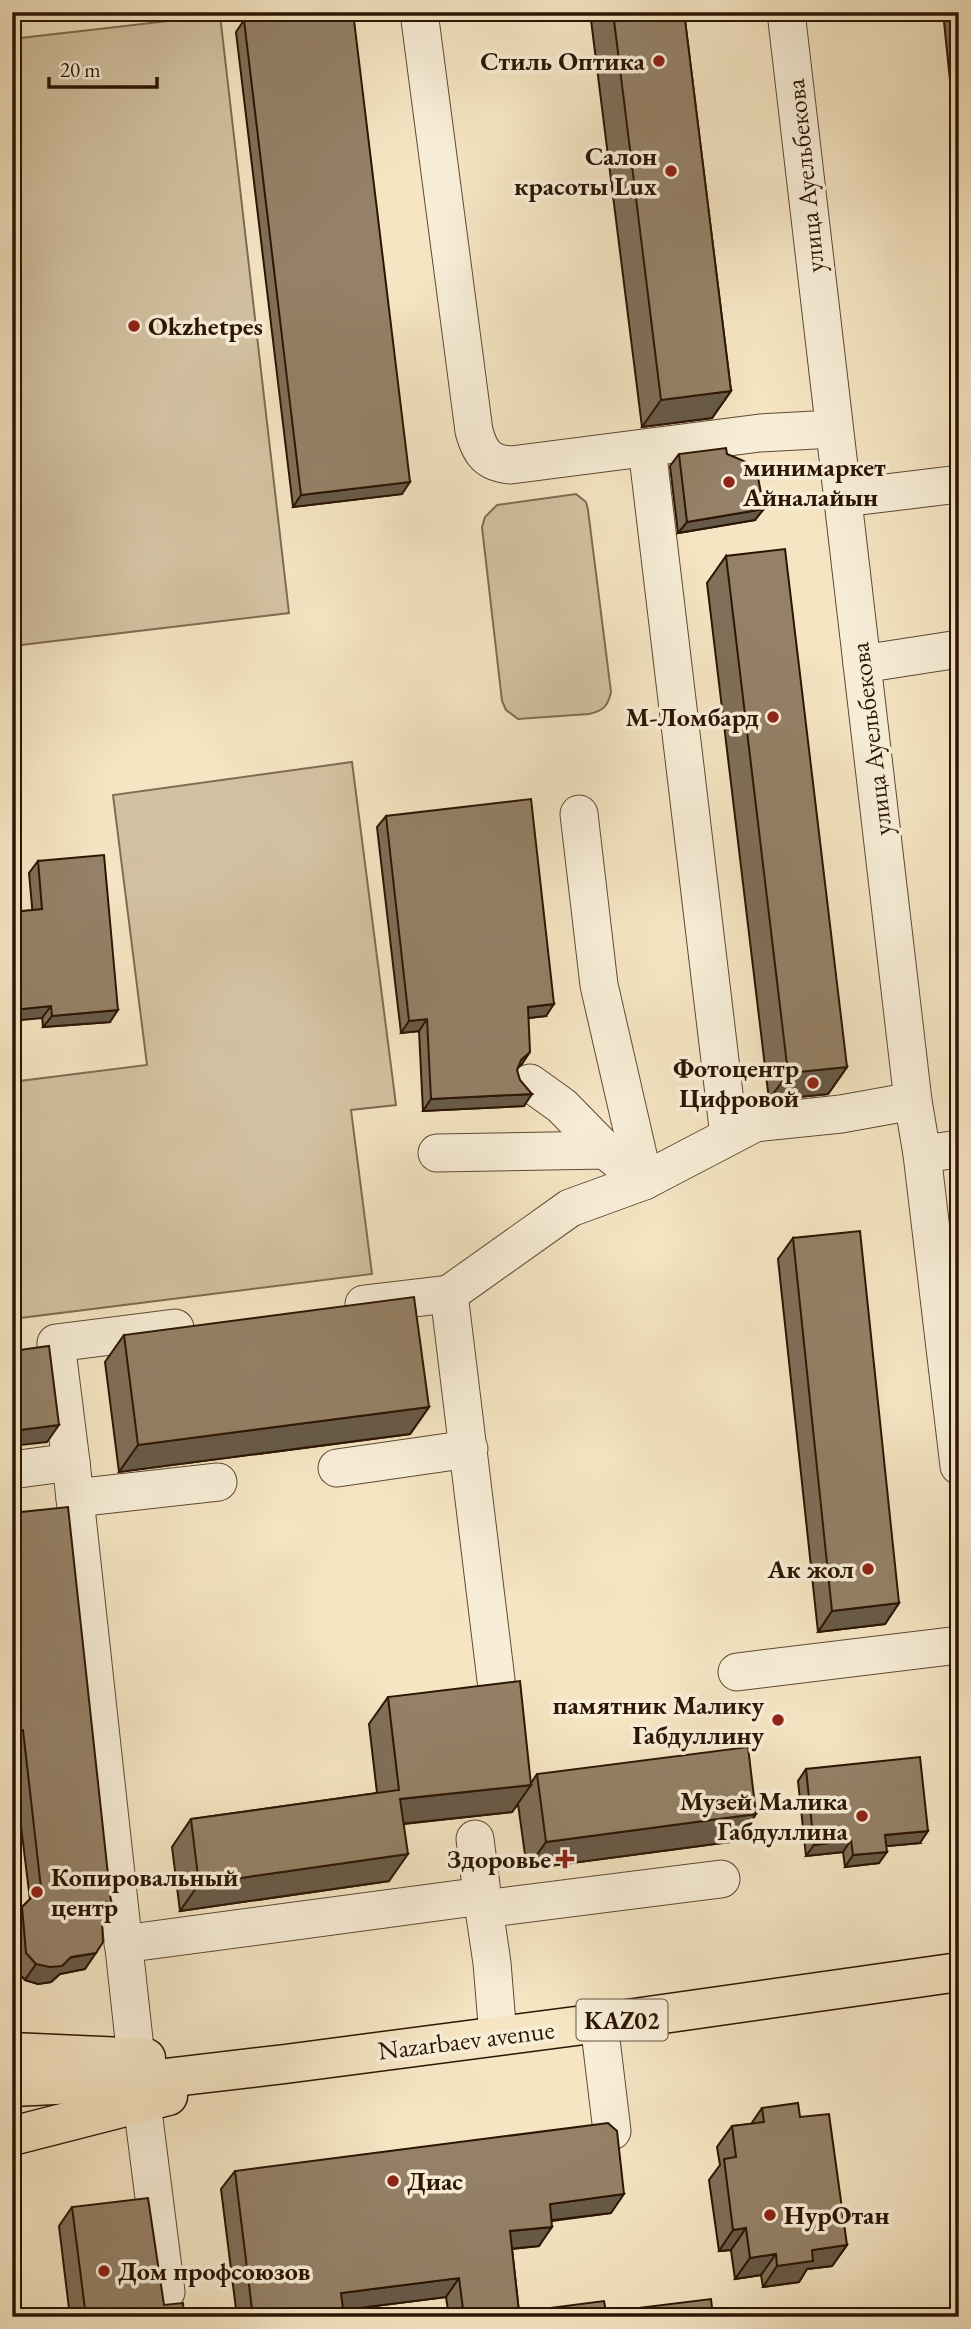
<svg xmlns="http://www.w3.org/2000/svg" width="971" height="2329" font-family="'EB Garamond',serif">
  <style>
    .green { fill: #d3c2a2; stroke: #806c52; stroke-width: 2 }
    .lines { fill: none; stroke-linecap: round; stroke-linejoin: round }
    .minor-casing { stroke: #5e4933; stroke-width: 39 }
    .highway-casing { stroke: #2c1503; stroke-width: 41 }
    .minor { stroke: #f8eed8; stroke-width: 37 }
    .highway { stroke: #f5e5c3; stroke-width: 38 }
    .wall { fill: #806f59; stroke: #2c1503; stroke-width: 2 }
    .shaded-wall { fill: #685a48; stroke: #2c1503; stroke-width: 2 }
    .building { fill: #958167; stroke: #2c1503; stroke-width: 2 }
    .poi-dot { fill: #8f2418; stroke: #f8eed8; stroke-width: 2.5 }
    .labels { text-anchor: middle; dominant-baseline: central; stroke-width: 7; stroke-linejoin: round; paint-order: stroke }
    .shield { fill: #f8eed8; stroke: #695643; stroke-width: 2 }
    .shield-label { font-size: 24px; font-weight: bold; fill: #2c1503 }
    .poi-label { font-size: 26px; font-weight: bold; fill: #2c1503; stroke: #f8eed8; text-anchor: end }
    .street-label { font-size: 26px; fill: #2c1503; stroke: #f8eed8 }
  </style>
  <rect width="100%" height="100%" fill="#f5e5c3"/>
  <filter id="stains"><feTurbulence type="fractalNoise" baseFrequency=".00286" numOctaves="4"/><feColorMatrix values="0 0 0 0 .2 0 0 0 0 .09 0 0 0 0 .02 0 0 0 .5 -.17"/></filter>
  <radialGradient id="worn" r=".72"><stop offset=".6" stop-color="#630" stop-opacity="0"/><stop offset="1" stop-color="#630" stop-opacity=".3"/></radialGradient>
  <!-- green -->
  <g class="green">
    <path d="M220,15L289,613L12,646V39Z"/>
    <path d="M576,494L586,502L588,510L611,692C608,706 603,711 589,714L518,719L506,710L502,701L482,527L485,517L497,505Z"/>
    <path d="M352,762L396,1105L351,1110L372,1274L12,1319V1082L147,1065L113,795Z"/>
  </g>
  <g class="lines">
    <!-- minor casing -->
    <g class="minor-casing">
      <g id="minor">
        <path d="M419,12L474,431C480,453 487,463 511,465L760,433L833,429"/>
        <path d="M786,12L913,1101L922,1154L959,1466"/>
        <path d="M647,448L729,1136"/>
        <path d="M844,498L959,484"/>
        <path d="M862,664L959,649"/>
        <path d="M530,1083L562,1106L605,1150"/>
        <path d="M437,1153L605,1150L644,1181L599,985L579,814"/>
        <path d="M922,1154L959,1149"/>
        <path d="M364,1304L449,1294"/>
        <path d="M337,1468L469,1449"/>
        <path d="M12,1470L71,1462"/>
        <path d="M75,1498L218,1482"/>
        <path d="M737,1672L959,1645"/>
        <path d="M496,1680L449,1294L570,1208L644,1181L755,1123L841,1114L913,1101"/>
        <path d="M475,1839L484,1909"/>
        <path d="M123,1944L482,1896"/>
        <path d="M599,2023L612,2131"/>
        <path d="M498,2036L492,1963L484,1909L721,1879"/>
        <path d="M136,2058L71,1462L56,1343L175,1328"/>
        <path d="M142,2103L166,2292"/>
      </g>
    </g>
    <!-- highway casing -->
    <g class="highway-casing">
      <g id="highway">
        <path d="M12,2052L146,2058"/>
        <path d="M12,2087L140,2081L285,2064L599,2023L959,1972"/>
        <path d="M12,2136L168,2096"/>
      </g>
    </g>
    <!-- minor -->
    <use href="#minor" class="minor"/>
    <!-- highway -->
    <use href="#highway" class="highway"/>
  </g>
  <!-- wall -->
  <g class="wall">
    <path d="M590,12H684L731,391L712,418L642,427Z"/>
    <path d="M943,12H959V168Z"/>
    <path d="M244,20L402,494L293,507L236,32Z"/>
    <path d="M679,454H727L755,520L678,533L670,466Z"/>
    <path d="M726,556L847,1067L828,1094L769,1100L707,583Z"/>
    <path d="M386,816L546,1016L528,1018L522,1064L519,1066L517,1070L524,1106L423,1111L419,1031L401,1033L377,827Z"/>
    <path d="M38,861L110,1022L43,1027L29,873Z"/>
    <path d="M793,1238L899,1603L885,1624L818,1632L778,1259Z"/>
    <path d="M124,1335L429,1407L410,1434L119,1472L105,1362Z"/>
    <path d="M12,1513L111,1902L101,1916L85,1969L60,1974L51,1982L38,1984L25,1980L15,1969L12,1941V1921L22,1907L30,1900L12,1752Z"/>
    <path d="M388,1697L531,1783L537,1774L756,1814L737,1841L527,1869L518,1804L512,1812L404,1824L389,1881L180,1911L172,1847L191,1819L377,1793L369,1724Z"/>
    <path d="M806,1769L920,1843L886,1846L879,1863L845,1867L843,1852L806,1856L798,1781Z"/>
    <path d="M762,2108L800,2117L847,2245L832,2266L807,2269L799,2282L763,2287L761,2275L735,2279L731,2250L719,2251L709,2180L720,2165L717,2147L732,2126L751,2124Z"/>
    <path d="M235,2171L611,2213L552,2221L539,2246L512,2249L519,2312H606L713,2317H449L446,2297L343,2310L344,2317H237L221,2189Z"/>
    <path d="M72,2207L164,2305L184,2317H70L59,2226Z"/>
  </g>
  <!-- shaded-wall -->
  <g class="shaded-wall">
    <path d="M731,391L712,418L642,427L661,400Z"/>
    <path d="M410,482L402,494L293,507L301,495Z"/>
    <path d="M764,509L755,520L678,533L687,522Z"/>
    <path d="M554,1004L546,1016L520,1019L528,1007Z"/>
    <path d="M51,1006L42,1018L12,1021V1010Z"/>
    <path d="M118,1010L110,1022L43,1027L52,1016Z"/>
    <path d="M427,1019L419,1031L401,1033L409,1021Z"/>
    <path d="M530,1052L522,1064L513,1071L521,1060Z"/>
    <path d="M847,1067L828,1094L769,1100L788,1073Z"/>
    <path d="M532,1094L524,1106L423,1111L431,1099Z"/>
    <path d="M429,1407L410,1434L119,1472L138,1445Z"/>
    <path d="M59,1425L47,1442L12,1446V1431Z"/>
    <path d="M899,1603L885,1624L818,1632L832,1611Z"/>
    <path d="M23,1730L12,1745V1731Z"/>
    <path d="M531,1785L512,1812L381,1826L400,1799Z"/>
    <path d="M756,1814L737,1841L527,1869L546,1842Z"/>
    <path d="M928,1831L920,1843L877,1847L885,1835Z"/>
    <path d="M851,1840L843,1852L806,1856L814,1845Z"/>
    <path d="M887,1852L879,1863L845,1867L853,1855Z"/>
    <path d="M408,1854L389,1881L180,1911L199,1884Z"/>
    <path d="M111,1902L100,1918L101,1903Z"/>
    <path d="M96,1953L85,1969L60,1974L51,1982L38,1984L25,1980L36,1964Z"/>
    <path d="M624,2194L611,2213L537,2222L550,2204Z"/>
    <path d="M552,2227L539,2246L497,2250L510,2231Z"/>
    <path d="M746,2228L731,2250L719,2251L733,2230Z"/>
    <path d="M847,2245L832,2266L807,2269L799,2282L763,2287L777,2266L812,2250Z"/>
    <path d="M776,2254L761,2275L735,2279L750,2258Z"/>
    <path d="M459,2278L446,2297L328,2312L341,2293Z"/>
  </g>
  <!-- building -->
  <g class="building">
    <path d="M306,12H353L410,482L301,495L244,20Z"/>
    <path d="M613,12H684L731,391L661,400Z"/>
    <path d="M726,448L727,454L744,461L757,472L764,509L687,522L679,454Z"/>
    <path d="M785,549L847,1067L788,1073L726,556Z"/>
    <path d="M531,799L554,1004L528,1007L530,1052L521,1060L517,1070L520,1080L532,1094L431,1099L427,1019L409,1021L386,816Z"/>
    <path d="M104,855L118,1010L52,1016L51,1006L12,1010V912L42,909L38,861Z"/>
    <path d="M860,1231L899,1603L832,1611L793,1238Z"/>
    <path d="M414,1297L429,1407L138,1445L124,1335Z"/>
    <path d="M49,1346L59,1425L12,1431V1351Z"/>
    <path d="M68,1507L111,1902L101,1903L103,1942L96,1953L71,1957L62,1966L50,1967L36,1964L26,1953L22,1907L41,1888L23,1730L12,1731V1513Z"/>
    <path d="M520,1681L531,1785L400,1799L408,1854L199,1884L191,1819L399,1790L388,1697Z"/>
    <path d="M748,1747L756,1814L546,1842L537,1774Z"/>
    <path d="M920,1757L928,1831L885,1835L887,1852L853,1855L851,1840L814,1845L806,1769Z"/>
    <path d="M798,2103L800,2117L829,2114L847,2245L812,2250L813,2261L777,2266L776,2254L750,2258L746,2228L733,2230L724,2159L736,2157L732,2126L764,2122L762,2108Z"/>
    <path d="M608,2123L617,2131L624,2194L550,2204L552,2227L510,2231L519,2312L604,2301L606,2312L711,2299L713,2317H464L459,2278L341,2293L344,2317H253L235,2171Z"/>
    <path d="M148,2198L164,2305L183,2303L184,2317H86L72,2207Z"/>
    <path d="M955,2314V2317H929Z"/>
  </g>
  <!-- markers -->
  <g class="poi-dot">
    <circle cx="659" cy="61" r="7"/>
    <circle cx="671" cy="171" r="7"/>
    <circle cx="134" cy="326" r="7"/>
    <circle cx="729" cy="482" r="7"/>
    <circle cx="773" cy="717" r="7"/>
    <circle cx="813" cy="1083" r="7"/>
    <circle cx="868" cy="1569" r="7"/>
    <circle cx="778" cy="1720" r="7"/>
    <circle cx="862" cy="1816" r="7"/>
    <path d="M561.5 1848.5h7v7h7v7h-7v7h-7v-7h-7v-7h7z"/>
    <circle cx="37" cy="1892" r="7"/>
    <circle cx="393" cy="2181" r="7"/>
    <circle cx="770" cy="2215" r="7"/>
    <circle cx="104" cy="2271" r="7"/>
  </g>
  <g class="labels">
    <!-- shield labels -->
    <rect class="shield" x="576.5" y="1999.5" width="91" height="41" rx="5"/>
    <g class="shield-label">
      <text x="622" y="2020">KАZ02</text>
    </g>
    <!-- poi labels -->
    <g class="poi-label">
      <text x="645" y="61">Стиль Оптика</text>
      <text x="657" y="156">Салон<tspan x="657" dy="30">красоты Lux</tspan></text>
      <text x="148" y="326" text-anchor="start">Okzhetpes</text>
      <text x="743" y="467" text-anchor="start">минимаркет<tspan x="743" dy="30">Айналайын</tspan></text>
      <text x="759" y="717">М-Ломбард</text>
      <text x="799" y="1068">Фотоцентр<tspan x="799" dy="30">Цифровой</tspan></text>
      <text x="854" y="1569">Ак жол</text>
      <text x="764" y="1705">памятник Малику<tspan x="764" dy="30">Габдуллину</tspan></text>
      <text x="848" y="1801">Музей Малика<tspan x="848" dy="30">Габдуллина</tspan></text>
      <text x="551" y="1859">Здоровье</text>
      <text x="51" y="1877" text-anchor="start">Копировальный<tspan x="51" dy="30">центр</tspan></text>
      <text x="407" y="2181" text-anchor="start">Диас</text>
      <text x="784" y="2215" text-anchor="start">НурОтан</text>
      <text x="118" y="2271" text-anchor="start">Дом профсоюзов</text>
    </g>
    <!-- street labels -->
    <g class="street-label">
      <text transform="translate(805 176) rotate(-96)">улица Ауельбекова</text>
      <text transform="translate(871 739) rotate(-97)">улица Ауельбекова</text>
      <text transform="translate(466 2040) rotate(-7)">Nazarbaev avenue</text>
    </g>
  </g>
  <!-- margin -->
  <rect width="971" height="2329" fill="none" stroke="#f5e5c3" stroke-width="42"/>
  <rect x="14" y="14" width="943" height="2301" fill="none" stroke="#2c1503" stroke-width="3.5"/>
  <rect x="21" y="21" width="929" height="2287" fill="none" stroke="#2c1503" stroke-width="2"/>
  <!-- scale -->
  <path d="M49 77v10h108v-10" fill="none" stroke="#2c1503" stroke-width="3.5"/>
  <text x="60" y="77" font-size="21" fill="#2c1503" stroke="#f8eed8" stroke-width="5" paint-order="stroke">20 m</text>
  <rect width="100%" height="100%" filter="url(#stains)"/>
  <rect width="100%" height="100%" fill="url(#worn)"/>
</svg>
